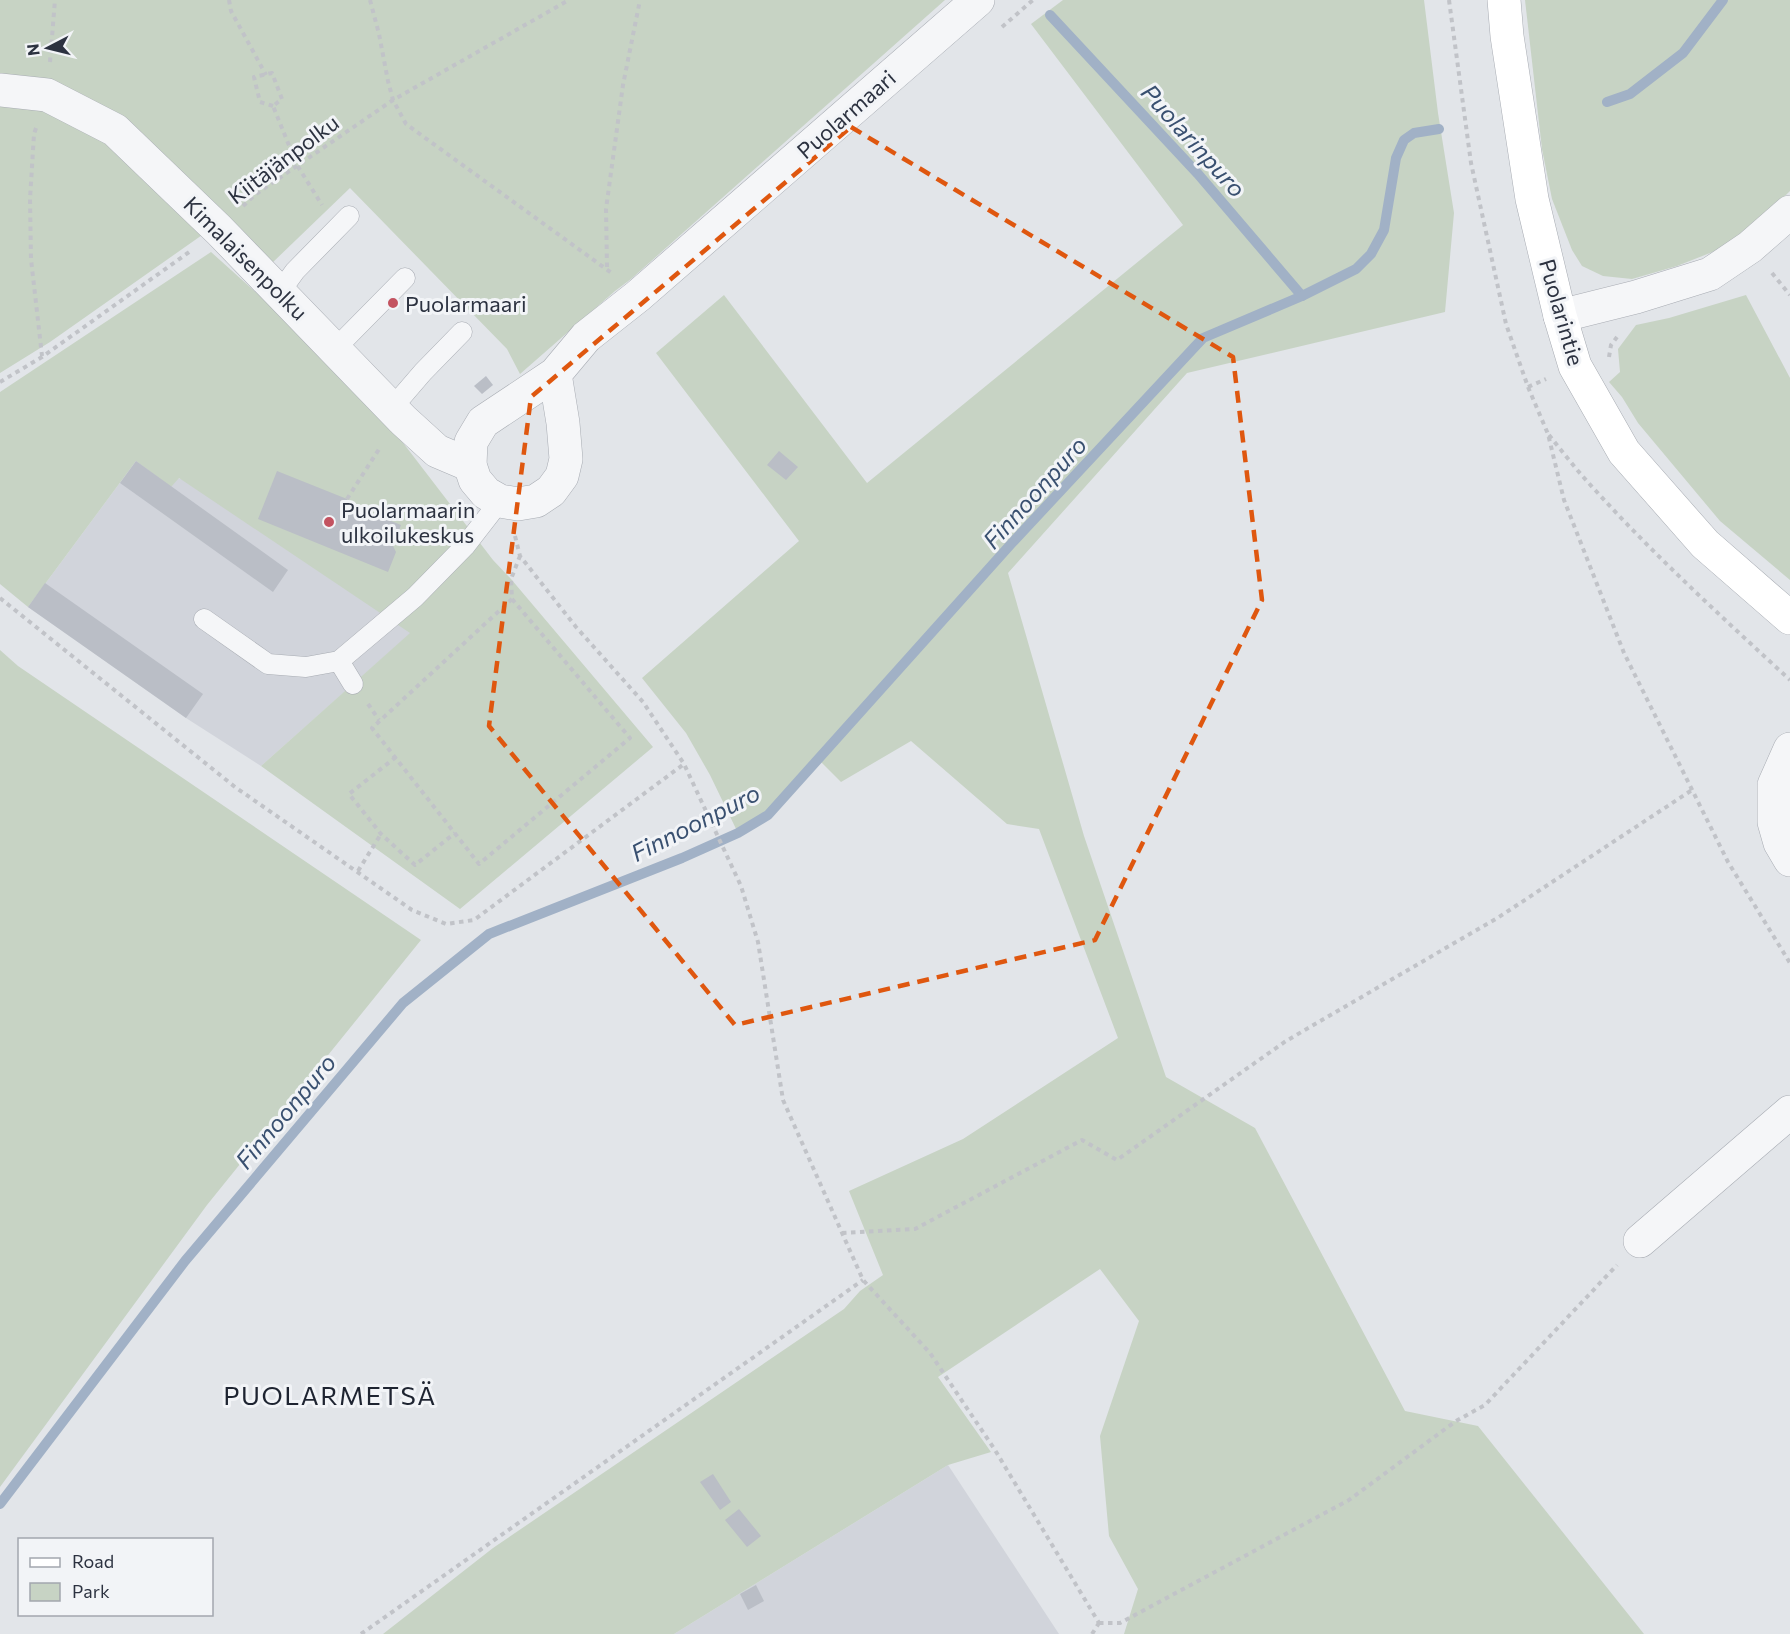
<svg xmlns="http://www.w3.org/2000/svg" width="1790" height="1634" font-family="Commissioner,sans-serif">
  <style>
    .built { fill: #d1d4db }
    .green { fill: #c7d3c4 }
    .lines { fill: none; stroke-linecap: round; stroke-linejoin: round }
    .stream { stroke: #a1b1c6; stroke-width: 10 }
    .building { fill: #babec6 }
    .service-casing { stroke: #a8acb3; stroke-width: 21 }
    .minor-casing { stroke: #a8acb3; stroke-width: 34 }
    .secondary-casing { stroke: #a8acb3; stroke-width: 34 }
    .path { stroke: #c1c3c8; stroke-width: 4; stroke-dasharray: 4.5 4.5; stroke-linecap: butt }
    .service { stroke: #f5f6f8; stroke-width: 20 }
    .minor { stroke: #f5f6f8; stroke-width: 33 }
    .secondary { stroke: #fff; stroke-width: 33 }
    .marked { fill: none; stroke: #df570f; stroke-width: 4.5; stroke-dasharray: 12 8; stroke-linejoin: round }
    .poi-dot { fill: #c35360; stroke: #f2f4f7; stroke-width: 2 }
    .labels { text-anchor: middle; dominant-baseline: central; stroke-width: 6; stroke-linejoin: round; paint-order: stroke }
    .street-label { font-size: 22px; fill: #2c3240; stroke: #f2f4f7 }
    .poi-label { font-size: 22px; fill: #2c3240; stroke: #f2f4f7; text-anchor: start }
    .water-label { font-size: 24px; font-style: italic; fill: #395070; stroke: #f2f4f7 }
    .quarter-label { font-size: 26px; letter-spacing: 1.5px; fill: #1e2431; stroke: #f2f4f7 }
  </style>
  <rect width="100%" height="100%" fill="#e2e5e9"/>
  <!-- built -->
  <g class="built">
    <path d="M136,461L178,478L493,560L261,766L186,718L28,607Z"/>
    <path d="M948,1465L1059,1634H674Z"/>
  </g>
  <!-- green -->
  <g class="green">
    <path d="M0,0H945L631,279L615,291L520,374L507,349L350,188L270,265L205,233L50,342L0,373Z"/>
    <path d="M1063,0H1424L1438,113L1454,213L1445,312L1187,373L1008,573L1084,836L1166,1077L1255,1128L1405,1411L1478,1426L1644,1634H1124L1138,1589L1109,1536L1100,1436L1139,1321L1100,1269L938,1377L991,1452L948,1465L674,1634H383L493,1548L844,1309L860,1291L883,1275L849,1191L963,1139L1118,1038L1039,829L1007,824L911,741L841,782L818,759L768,815L738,833L710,775L686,733L642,678L799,541L656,353L724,295L867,483L1183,225L1031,24Z"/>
    <path d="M1525,0H1790V191L1752,228L1715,251L1677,266L1632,279L1603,276L1582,266L1572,250L1552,199L1542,149Z"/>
    <path d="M211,252L260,296L384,418L493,560L511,579L653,747L460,909L261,766L410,633L179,478L171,487L136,461L28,607L0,584V392Z"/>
    <path d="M1746,295L1790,378V580L1720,521L1638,423L1622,397L1609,382L1620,372L1618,349L1636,325L1669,318Z"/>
    <path d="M0,650L18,666L421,940L207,1205L0,1487Z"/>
  </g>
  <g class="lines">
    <!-- stream -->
    <g class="stream">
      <path d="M1050,15L1198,174L1302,296"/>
      <path d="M1607,102L1630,94L1683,53L1723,0"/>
      <path d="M0,1504L185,1261L403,1003L489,934L682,858L738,833L768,815L1011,544L1203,338L1302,296L1356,269L1371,254L1384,230L1396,158L1404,140L1414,133L1439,129"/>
    </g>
  </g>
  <!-- building -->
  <g class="building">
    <path d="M486,376L493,385L482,394L474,386Z"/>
    <path d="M779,451L798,467L786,480L767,465Z"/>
    <path d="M136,461L288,570L273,592L120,483Z"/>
    <path d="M277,471L347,499L349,504L401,525L393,546L396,552L388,572L258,519Z"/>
    <path d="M45,583L203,694L186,718L28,607Z"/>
    <path d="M713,1474L731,1502L720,1510L700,1482Z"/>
    <path d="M739,1509L761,1536L747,1547L725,1520Z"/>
    <path d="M756,1585L764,1601L748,1610L740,1594Z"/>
  </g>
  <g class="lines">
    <!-- service casing -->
    <g class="service-casing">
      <g id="service">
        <path d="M279,293L295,271L349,216"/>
        <path d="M335,349L405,278"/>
        <path d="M392,408L423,372L462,332"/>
        <path d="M204,619L268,664L306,667L339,661L415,597L465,546L500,501"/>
        <path d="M339,661L353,684"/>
      </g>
    </g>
    <!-- minor casing -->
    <g class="minor-casing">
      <g id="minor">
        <path d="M0,90L47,95L115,130L219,230L403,420L437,451L470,465"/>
        <path d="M1560,316L1636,297L1710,274L1750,247L1790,212"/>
        <path d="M555,374L563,423L566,459L562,476L551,491L536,501L518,504L500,501L486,493L475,480L470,465L471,442L483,422L555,374L586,337L638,296L978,0"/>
        <path d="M1790,749L1774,785V822L1780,843L1790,860"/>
        <path d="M1640,1241L1790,1112"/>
      </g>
    </g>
    <!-- secondary casing -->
    <g class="secondary-casing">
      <path id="secondary" d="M1504,0L1507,36L1532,199L1560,316L1575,366L1624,452L1705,544L1790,618"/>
    </g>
    <!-- path -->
    <g class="path">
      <path d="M229,0L231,11L266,75"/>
      <path d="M370,0L379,34L388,81L393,100L406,124L613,274"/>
      <path d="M1449,0L1471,163L1506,324L1528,387L1548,434L1564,500L1624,653L1728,862L1790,963"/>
      <path d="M1002,27L1033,0"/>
      <path d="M50,62L55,0"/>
      <path d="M273,106L260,102L254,77L272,73L282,99L273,106L297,165L322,205"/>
      <path d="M36,128L34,134L30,199L31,259L42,356"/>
      <path d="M243,206L256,194L393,100L569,0"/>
      <path d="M607,267L606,209L623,85L640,0"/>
      <path d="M1772,273L1790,295"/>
      <path d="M1609,357L1611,345L1617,337"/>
      <path d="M0,382L42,357L192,250"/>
      <path d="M1528,387L1546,379"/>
      <path d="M1549,435C1564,454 1579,473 1596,491C1657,558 1724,619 1790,680"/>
      <path d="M347,499L381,446"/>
      <path d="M515,536L520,556L576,627L643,702L684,764L741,886L758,942L783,1100L863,1280L930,1353L995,1450L1099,1623"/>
      <path d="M0,598L235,787L412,910L446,924L474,920L684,764"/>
      <path d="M512,599L630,738L479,864L372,728L512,599L511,579L520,556"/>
      <path d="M368,704L379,720"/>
      <path d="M396,757L349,794L381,834L415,865L455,833"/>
      <path d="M358,871L381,834"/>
      <path d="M842,1233L915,1229L1082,1140L1117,1160L1286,1041L1499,917L1692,790"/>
      <path d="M1099,1623H1120L1349,1500L1456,1421L1485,1405L1617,1265"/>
      <path d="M361,1634L863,1280"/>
      <path d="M1092,1634L1099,1623"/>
    </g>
    <!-- service -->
    <use href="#service" class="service"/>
    <!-- minor -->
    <use href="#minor" class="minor"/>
    <!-- secondary -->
    <use href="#secondary" class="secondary"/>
  </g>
  <!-- marked area -->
  <path class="marked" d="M851,127L1233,357L1262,600L1095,940L735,1025L489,726L531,397Z"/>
  <!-- markers -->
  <g class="poi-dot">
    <circle cx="393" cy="303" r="6"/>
    <circle cx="329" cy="522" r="6"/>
  </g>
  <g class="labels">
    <!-- street labels -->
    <g class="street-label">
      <text transform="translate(846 114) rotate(-41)">Puolarmaari</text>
      <text transform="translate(283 159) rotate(-37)">Kiitäjänpolku</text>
      <text transform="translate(246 258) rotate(45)">Kimalaisenpolku</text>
      <text transform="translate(1562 312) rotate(74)">Puolarintie</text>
    </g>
    <!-- poi labels -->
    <g class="poi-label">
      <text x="405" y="303">Puolarmaari</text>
      <text x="341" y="509">Puolarmaarin<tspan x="341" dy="25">ulkoilukeskus</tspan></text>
    </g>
    <!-- water labels -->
    <g class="water-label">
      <text transform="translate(1194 140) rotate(48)">Puolarinpuro</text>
      <text transform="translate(1034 492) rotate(-48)">Finnoonpuro</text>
      <text transform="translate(695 822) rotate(-27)">Finnoonpuro</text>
      <text transform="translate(285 1111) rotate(-50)">Finnoonpuro</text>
    </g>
    <!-- quarter labels -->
    <g class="quarter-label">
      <text x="330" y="1394">PUOLARMETSÄ</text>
    </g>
  </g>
  <!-- legend -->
  <rect x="18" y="1538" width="195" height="78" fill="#f2f4f7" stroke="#a3a6ae" stroke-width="1.5"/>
  <rect x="30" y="1558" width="30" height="9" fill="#ffffff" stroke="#a3a6ae" stroke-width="1.5"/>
  <text x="72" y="1568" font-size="18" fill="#2c3240">Road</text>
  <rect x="30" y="1583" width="30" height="18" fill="#c7d3c4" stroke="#a3a6ae" stroke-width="1.5"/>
  <text x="72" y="1598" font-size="18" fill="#2c3240">Park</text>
  <!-- north arrow -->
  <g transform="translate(48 48) rotate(263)" stroke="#f2f4f7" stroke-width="4.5" paint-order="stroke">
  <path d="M0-4.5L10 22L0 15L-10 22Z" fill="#2c3240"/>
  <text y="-9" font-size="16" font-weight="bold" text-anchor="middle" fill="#2c3240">N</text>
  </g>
</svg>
